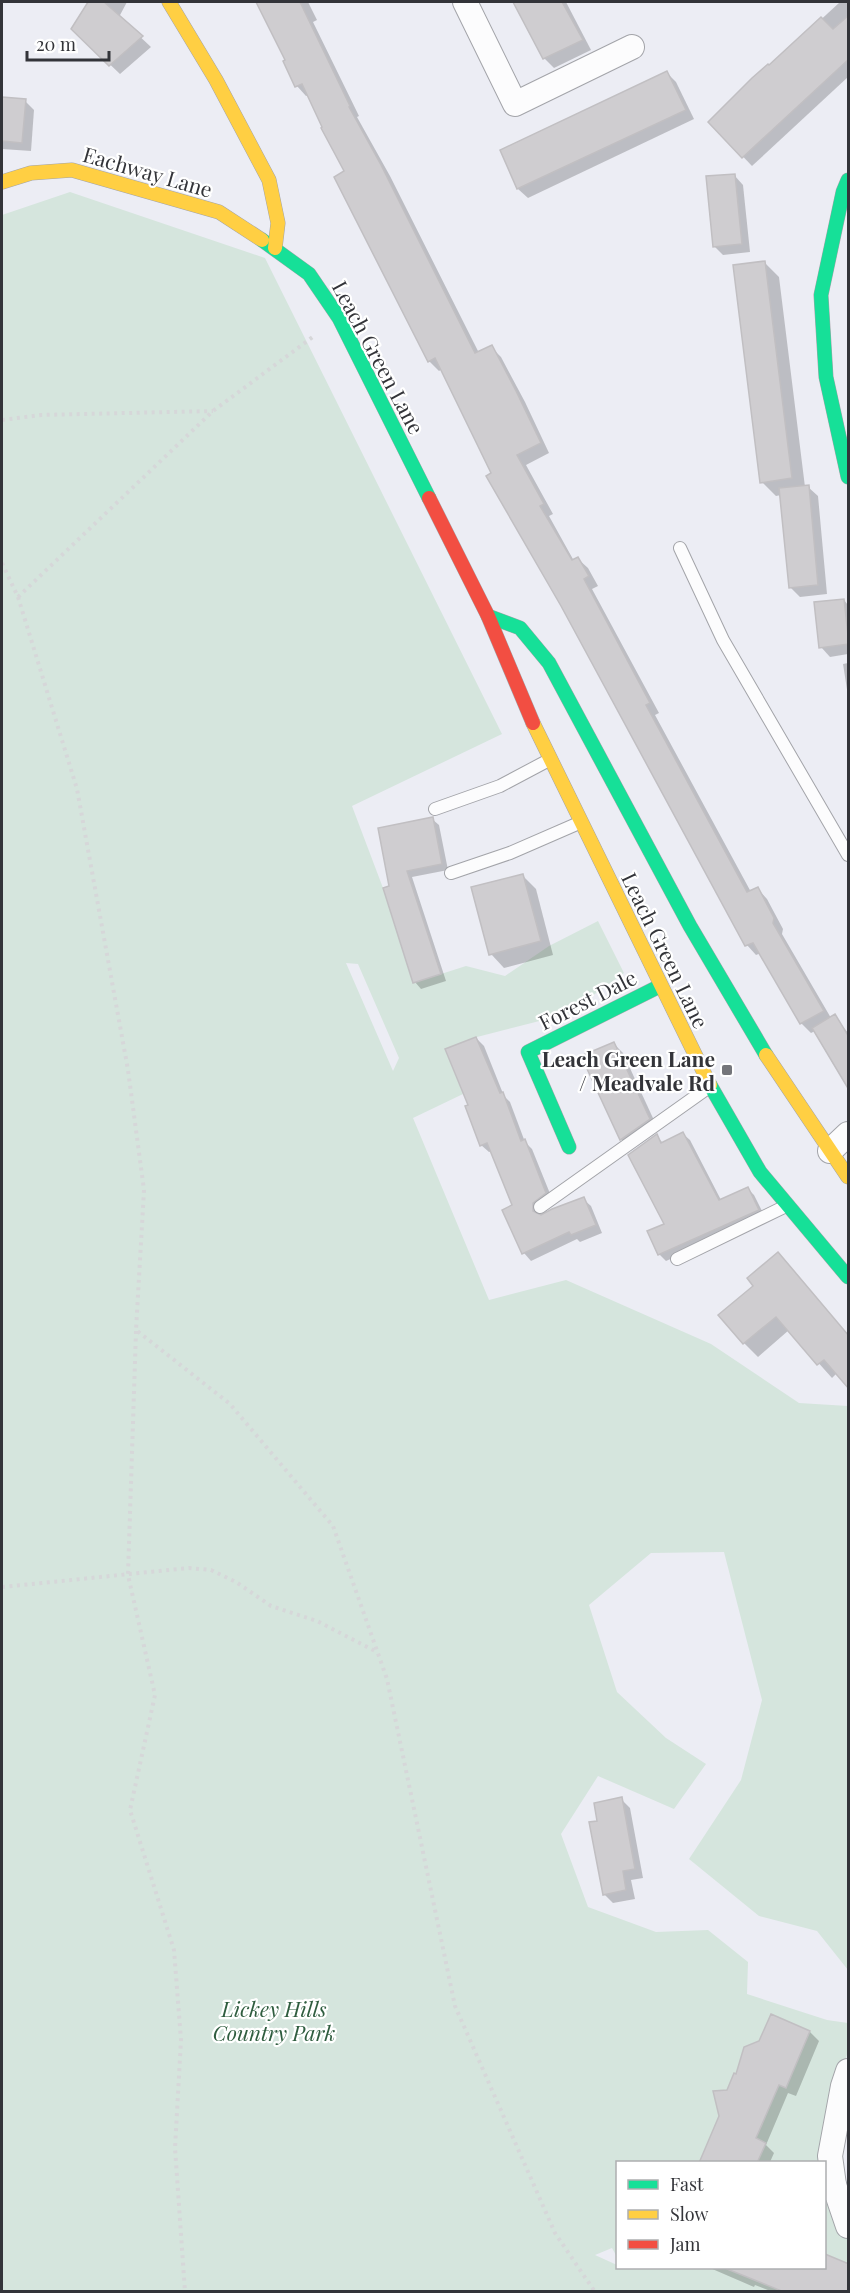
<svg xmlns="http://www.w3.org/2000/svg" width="850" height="2293" font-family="'Playfair Display',serif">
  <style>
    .green { fill: #d5e5dd; fill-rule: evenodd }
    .shadow { fill: #0003 }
    .building { fill: #cfcdd0; stroke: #c1bfc2; stroke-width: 1.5 }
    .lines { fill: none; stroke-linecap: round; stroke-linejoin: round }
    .lane-casing { stroke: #a3a4a9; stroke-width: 14 }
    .street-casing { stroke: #a3a4a9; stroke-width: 26 }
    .fast-casing { stroke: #a3a4a9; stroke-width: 15 }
    .slow-casing { stroke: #a3a4a9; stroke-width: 15 }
    .jam-casing { stroke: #a3a4a9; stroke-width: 15 }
    .path { stroke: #d6d7d9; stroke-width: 4; stroke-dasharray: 3 4.5; stroke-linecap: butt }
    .lane { stroke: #fcfcfd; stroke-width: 12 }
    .street { stroke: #fcfcfd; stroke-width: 24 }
    .fast { stroke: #16e098; stroke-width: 14 }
    .slow { stroke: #ffcf43; stroke-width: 14 }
    .jam { stroke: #f24e42; stroke-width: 14 }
    .poi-dot { fill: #74757a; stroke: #fff; stroke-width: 2 }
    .labels { text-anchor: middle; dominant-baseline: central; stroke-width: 4.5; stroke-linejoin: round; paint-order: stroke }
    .street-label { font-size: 21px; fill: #333439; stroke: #fff }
    .poi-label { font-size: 21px; font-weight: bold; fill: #333439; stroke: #fff; text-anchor: end }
    .park-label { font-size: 21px; font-style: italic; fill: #2f5d3f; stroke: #fff }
  </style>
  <rect width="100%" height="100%" fill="#ecedf4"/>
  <!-- green -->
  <path class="green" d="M70,192L265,258L502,734L352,806L383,888L413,983L466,966L505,976L549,946L598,921L624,973L567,1014L477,1037L445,1049L463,1094L413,1118L489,1300L566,1280L711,1344L799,1403L848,1406V1970L817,1931L759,1916L689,1859L741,1780L762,1700L724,1552L651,1553L589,1605L617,1692L666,1738L706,1764L674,1809L598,1776L561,1834L588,1907L656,1932L708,1930L748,1962L747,1994L827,2020L848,2023V2050L821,2162H618L617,2257L612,2248L595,2255L617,2265L618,2268H824L825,2199L835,2204L848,2215V2291H2V215ZM346,963L358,964L399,1058L393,1071Z"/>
  <!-- shadow -->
  <g class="shadow">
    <path d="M90,2H127L119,17L151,47L120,74L73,29Z"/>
    <path d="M256,2H308L317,20L313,22L359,116L357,117L390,176L479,353L491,347L501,357L525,402L549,453L526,465L553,514L549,516L574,561L578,559L588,568L598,586L592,589L659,713L655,715L751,892L758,889L767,899L783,929L782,934L831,1018L834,1016L848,1033V1074L815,1031L811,1033L801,1023L761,953L756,955L747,945L493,474L442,369L439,371L429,361L346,172L309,95L306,96L297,86L287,60L260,6Z"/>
    <path d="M515,2H566L591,50L554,68L544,58Z"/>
    <path d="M840,2H848V77L752,166L710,122Z"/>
    <path d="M667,73L676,82L694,119L528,198L518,189L502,151Z"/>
    <path d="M2,98L25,101L34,110L31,151L2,149Z"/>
    <path d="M734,175L743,185L750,252L723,255L714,246Z"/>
    <path d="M765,263L779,277L805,487H808L818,496L827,594L800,597L791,588L781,495L776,496L762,482Z"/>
    <path d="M844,600L848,605V654L830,657L821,647Z"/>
    <path d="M848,663V696L843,664Z"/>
    <path d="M432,819L439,825L448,870L412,877L446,981L421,989L415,982L391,887Z"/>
    <path d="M522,875L536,889L553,955L504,968L491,954Z"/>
    <path d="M476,1038L484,1046L504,1096L510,1102L525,1142L532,1149L553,1201L540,1211V1218L583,1199L591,1206L602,1233L580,1242L577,1239L531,1261L524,1253L513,1206L492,1151L489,1152L481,1145L470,1106Z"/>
    <path d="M613,1043L623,1053L658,1129L630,1148L621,1139L583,1057Z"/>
    <path d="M683,1134L690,1140L721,1200L748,1189L754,1195L765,1217L666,1261L659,1254L666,1224L656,1136L664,1144Z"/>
    <path d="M778,1254L848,1335V1387L837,1373L832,1378L789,1330L758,1357L744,1343L755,1286Z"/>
    <path d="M621,1799L630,1808L643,1878L631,1880L635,1899L613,1903L604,1894L599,1822Z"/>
    <path d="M810,2032L819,2041L796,2096L788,2093L766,2145L774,2153L770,2162H701L721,2116L728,2091Z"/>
    <path d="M824,2256L848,2266V2292H773L755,2285L754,2287L710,2268H824Z"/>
  </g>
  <!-- building -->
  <g class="building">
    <path d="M88,2H104L143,36L109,66L71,29Z"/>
    <path d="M256,2H300L350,106L349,107L381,165L475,353L492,345L516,391L541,443L517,455L544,504L540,506L572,560L578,557L589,576L584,579L650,703L646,705L747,892L758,887L774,918L773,923L824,1011L800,1024L753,943L745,946L561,606L486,476L491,473L435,358L428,362L334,177L344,171L321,128L322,127L302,84L295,87L283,61L285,60Z"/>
    <path d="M513,2H562L583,40L543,59Z"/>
    <path d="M849,15V59L742,158L708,122L752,78L768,64L769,65L821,17L833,29Z"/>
    <path d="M667,71L686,110L517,189L500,150Z"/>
    <path d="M2,97L26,99L22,143L2,141Z"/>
    <path d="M735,174L742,244L713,247L706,176Z"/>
    <path d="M765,261L792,478L760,483L733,265Z"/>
    <path d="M809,485L818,585L789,588L779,488Z"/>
    <path d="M844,599L849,644L819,648L814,602Z"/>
    <path d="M433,817L442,864L407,871L441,974L413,983L383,888L389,886L378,828Z"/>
    <path d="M523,874L541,941L489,955L471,887Z"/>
    <path d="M835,1014L849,1037V1090L812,1028Z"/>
    <path d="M476,1037L500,1093L503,1092L521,1141L525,1139L546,1193L533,1203V1211L541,1215L552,1209L584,1197L596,1225L571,1235L569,1232L522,1254L502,1210L512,1205L487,1143L480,1146L465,1106L468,1105L445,1049Z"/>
    <path d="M614,1042L650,1119L620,1140L581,1056Z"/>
    <path d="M683,1132L719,1200L748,1187L759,1210L658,1255L647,1231L664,1224L628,1155L657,1134L661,1143Z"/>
    <path d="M778,1252L849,1336V1389L824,1360L817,1365L776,1317L743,1344L718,1315L753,1286L747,1278Z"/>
    <path d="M622,1797L635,1869L623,1871L626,1890L603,1895L589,1822L597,1821L594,1803Z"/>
    <path d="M771,2014L810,2031L786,2088L779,2085L756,2138L766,2143L757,2163H699L719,2116L713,2091L727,2090L734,2073L736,2074L744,2047L759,2041Z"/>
    <path d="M825,2254L849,2264V2292H784L727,2269V2268H825Z"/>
  </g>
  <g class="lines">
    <!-- lane casing -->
    <g class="lane-casing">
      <g id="lane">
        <path d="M680,548L723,640L848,855"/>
        <path d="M435,809L500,786L549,760"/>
        <path d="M451,873L510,853L579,823"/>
        <path d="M540,1207L709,1087"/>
        <path d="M677,1259L786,1206"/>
      </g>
    </g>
    <!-- street casing -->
    <g class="street-casing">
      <g id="street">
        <path d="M465,2L515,104L632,47"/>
        <path d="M830,1151L848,1134"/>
        <path d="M834,2185L830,2156L843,2086L848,2071"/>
        <path d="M824,2188L834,2185L848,2226"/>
      </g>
    </g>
    <!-- fast casing -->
    <g class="fast-casing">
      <g id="fast">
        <path d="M848,180L843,192L821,295L826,377L848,477"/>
        <path d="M262,240L309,274L339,318L429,498"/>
        <path d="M488,616L520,628L549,663L690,926L766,1055"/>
        <path d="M710,1085L760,1172L848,1277"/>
        <path d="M569,1147L528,1052L660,986"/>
      </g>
    </g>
    <!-- slow casing -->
    <g class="slow-casing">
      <g id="slow">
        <path d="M169,2L216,80L269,180L278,223L275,248"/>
        <path d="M2,182L31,173L72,170L219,212L262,240"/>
        <path d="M533,723L710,1085"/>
        <path d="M766,1055L848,1177"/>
      </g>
    </g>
    <!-- jam casing -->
    <g class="jam-casing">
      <path id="jam" d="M429,498L488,616L533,723"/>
    </g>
    <!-- path -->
    <g class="path">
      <path d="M2,420L41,415L213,411"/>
      <path d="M2,563L18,597L77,789L128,1070L144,1190L136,1330L230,1404L333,1526L387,1679L455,2006L555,2233L595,2292"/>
      <path d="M18,597L213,411L314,336"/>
      <path d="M136,1331L128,1575L155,1695L130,1810L174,1950L181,2040L175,2148L185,2292"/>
      <path d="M2,1587L189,1568L211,1570L236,1582L271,1606L317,1621L377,1652"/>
    </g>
    <!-- lane -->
    <use href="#lane" class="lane"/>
    <!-- street -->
    <use href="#street" class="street"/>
    <!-- fast -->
    <use href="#fast" class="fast"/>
    <!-- slow -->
    <use href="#slow" class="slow"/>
    <!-- jam -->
    <use href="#jam" class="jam"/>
  </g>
  <!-- markers -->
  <rect class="poi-dot" x="721" y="1064" width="12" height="12" rx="3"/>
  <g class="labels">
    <!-- street labels -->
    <g class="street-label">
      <text transform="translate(148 171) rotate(16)">Eachway Lane</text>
      <text transform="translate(379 357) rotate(62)">Leach Green Lane</text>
      <text transform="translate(666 950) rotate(64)">Leach Green Lane</text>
      <text transform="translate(587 999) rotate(-27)">Forest Dale</text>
    </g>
    <!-- poi labels -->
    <g class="poi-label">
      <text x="715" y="1058">Leach Green Lane<tspan x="715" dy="24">/ Meadvale Rd</tspan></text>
    </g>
    <!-- park labels -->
    <g class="park-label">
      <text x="274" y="2008">Lickey Hills<tspan x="274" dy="24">Country Park</tspan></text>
    </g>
  </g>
  <!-- border -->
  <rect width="850" height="2293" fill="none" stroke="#333439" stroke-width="6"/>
  <!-- legend -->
  <rect x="616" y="2161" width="210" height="108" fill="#ffffff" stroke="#adaeb0" stroke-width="1.5"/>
  <rect x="628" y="2180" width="30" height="9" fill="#16e098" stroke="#adaeb0" stroke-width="1.5"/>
  <text x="670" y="2191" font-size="18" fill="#333439">Fast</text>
  <rect x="628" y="2210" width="30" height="9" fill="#ffcf43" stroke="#adaeb0" stroke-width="1.5"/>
  <text x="670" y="2221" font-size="18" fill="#333439">Slow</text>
  <rect x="628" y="2240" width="30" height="9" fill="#f24e42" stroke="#adaeb0" stroke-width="1.5"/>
  <text x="670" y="2251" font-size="18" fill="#333439">Jam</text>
  <!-- scale -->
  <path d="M27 51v9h82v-9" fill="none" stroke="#333439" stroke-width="3"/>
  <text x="36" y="51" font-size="18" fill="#333439" stroke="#ffffff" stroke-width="4.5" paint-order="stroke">20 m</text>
</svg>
